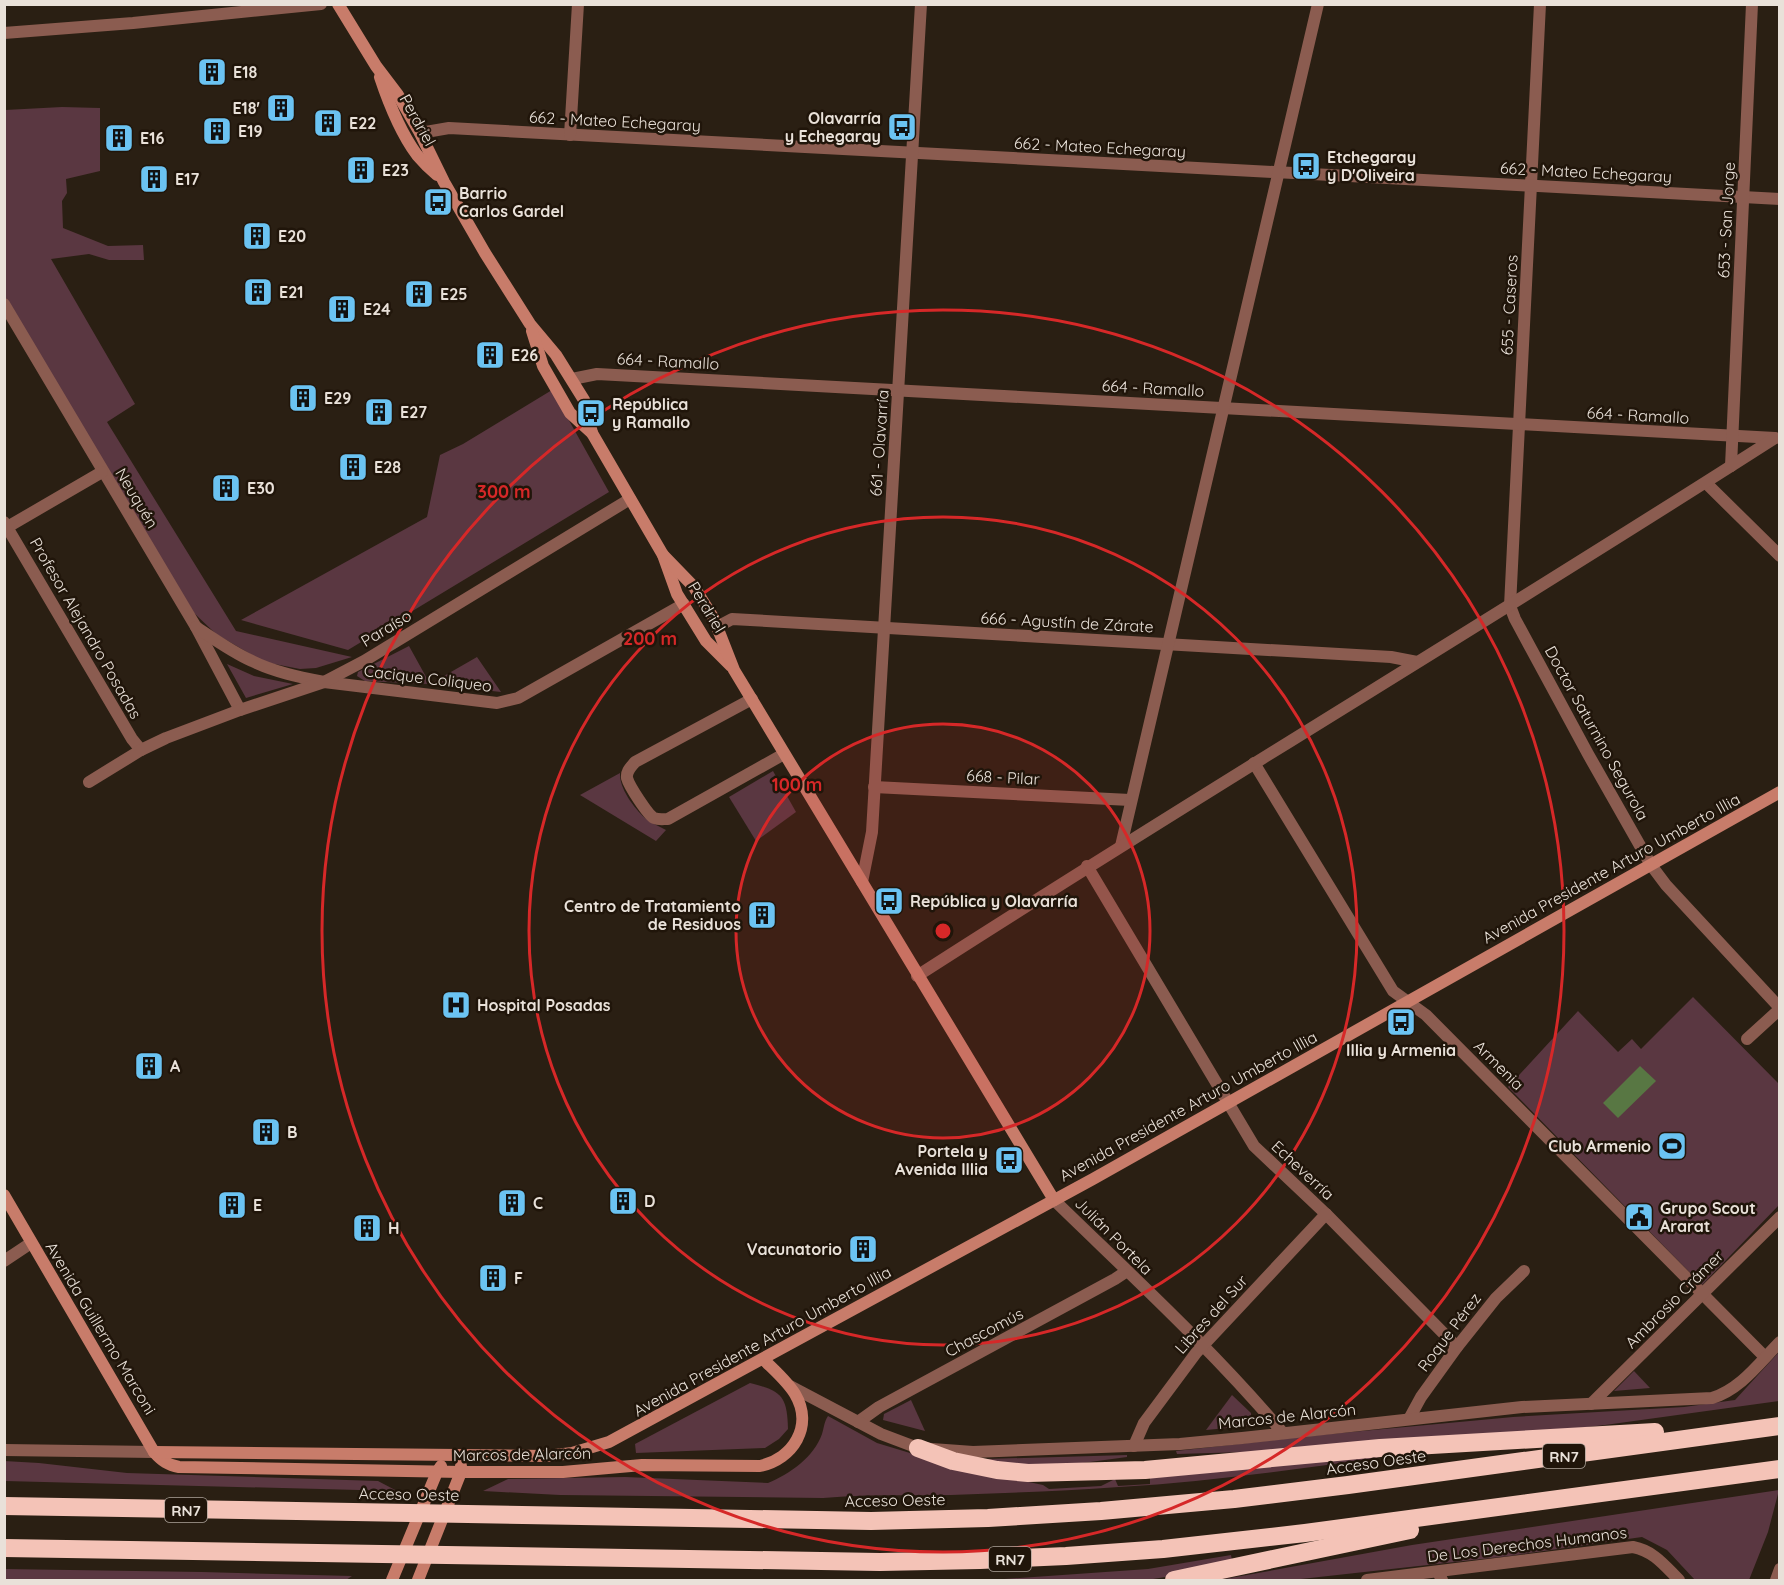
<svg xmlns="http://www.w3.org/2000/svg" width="1784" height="1585" font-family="Quicksand,sans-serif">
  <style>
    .green { fill: #5a3741 }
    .water { fill: #587743 }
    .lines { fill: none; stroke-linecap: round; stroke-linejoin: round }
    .minor { stroke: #8b5c50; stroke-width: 12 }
    .tertiary { stroke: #8b5c50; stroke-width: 12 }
    .secondary { stroke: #c87c6a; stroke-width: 12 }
    .motorway { stroke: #f4c3b7; stroke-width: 18 }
    .ring { fill: none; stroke: #d62828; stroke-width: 3 }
    .labels { text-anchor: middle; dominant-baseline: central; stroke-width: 5; stroke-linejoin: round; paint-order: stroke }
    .shield { fill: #20150a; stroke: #ada49b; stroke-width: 1.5 }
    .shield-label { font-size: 15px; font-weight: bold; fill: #e9e1d9 }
    .poi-label { font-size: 16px; font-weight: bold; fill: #e9e1d9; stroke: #20150a; text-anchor: start }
    .street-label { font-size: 16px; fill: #e9e1d9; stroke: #20150a }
    .centre { fill: #d62828; stroke: #20150a; stroke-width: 3 }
    .ring-label { font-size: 18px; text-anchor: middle; font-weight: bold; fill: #d62828; stroke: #20150a; stroke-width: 5; stroke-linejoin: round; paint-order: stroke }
  </style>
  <rect width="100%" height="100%" fill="#2a1f13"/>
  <!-- green -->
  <g class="green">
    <path d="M62,107L100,108V171L66,179L67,193L62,201L63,228L108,246L143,245L144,260H109L89,254L51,259L135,404L107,422L236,631L352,657L316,668L300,669L264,662L216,634L194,613L5,298V110Z"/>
    <path d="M552,390L609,492L348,650L241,620L427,517L440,455L463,444Z"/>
    <path d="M409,646L430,684L477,657L501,692L429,684L365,681L357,676L358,672Z"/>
    <path d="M227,664L254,676L293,684L246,698Z"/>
    <path d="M773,771L796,812L756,841L729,797Z"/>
    <path d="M620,773C619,788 634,808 645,818C651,823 659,826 666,830L656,841L580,795Z"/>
    <path d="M1693,997L1779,1084V1205L1702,1285L1508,1087L1578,1011L1618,1052L1632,1039L1641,1049Z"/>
    <path d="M1779,1352V1401L1605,1425L1509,1436L1282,1451L1177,1454L1176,1451L1319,1435L1513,1417L1684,1407L1735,1400Z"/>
    <path d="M1634,1371L1650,1388L1614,1391Z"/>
    <path d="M750,1383C782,1391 787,1396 788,1429L779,1439L765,1448L636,1453L635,1444Z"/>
    <path d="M1232,1395L1251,1413V1421L1248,1426L1206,1430Z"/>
    <path d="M911,1400L925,1431L883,1420L884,1414Z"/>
    <path d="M828,1416L877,1443L953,1466L1043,1485L1049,1489L1101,1486L1115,1479L1118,1486L1150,1484V1478L1380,1456L1376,1458C1291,1470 1205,1482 1119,1487C1063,1491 1007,1493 951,1495C908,1496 866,1494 823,1498L560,1495L483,1491L508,1479L625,1477L768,1483C790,1474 814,1457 822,1434C824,1428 824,1422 828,1416Z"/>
    <path d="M1127,1455V1457L1075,1464L1030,1465L985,1462V1459Z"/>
    <path d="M4,1461L39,1463L127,1473L378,1481L397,1491L5,1481Z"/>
    <path d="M1779,1490L1768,1532L1749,1580H1695L1667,1550L1642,1537L1509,1556L1292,1580H1219L1412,1545Z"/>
    <path d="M1231,1555L1233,1566L1147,1580H990L1148,1569Z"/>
    <path d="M5,1569L202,1572L352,1576L346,1580H5Z"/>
  </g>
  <!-- water -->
  <path class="water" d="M1640,1066L1656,1081L1618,1118L1603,1103Z"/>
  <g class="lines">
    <!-- minor -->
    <g class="minor">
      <path d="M1540,4L1510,606L1515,619L1588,754L1651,865L1666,885L1780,1008"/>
      <path d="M4,33L133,23L321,4"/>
      <path d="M420,133L449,128L1780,199"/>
      <path d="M570,135L578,4"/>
      <path d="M4,304L196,627L240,710"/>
      <path d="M572,379L597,374L1775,438"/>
      <path d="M1731,466L1752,4"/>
      <path d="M1706,483L1780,556"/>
      <path d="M4,522L132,739L141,750"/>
      <path d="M4,529L102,472"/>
      <path d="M196,627C214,639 232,652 252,661C274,672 299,677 324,682L497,703L518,698L684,604"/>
      <path d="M717,627L732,619L1391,657L1417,662"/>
      <path d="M752,699L635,762C631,767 626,771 627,778C629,786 648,815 654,818C659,820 663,819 668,819L784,754"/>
      <path d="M1254,763L1393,991L1426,1015L1765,1357"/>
      <path d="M89,782L141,750L166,738L240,710L324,682L364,661L630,499"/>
      <path d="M874,787L1130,800"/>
      <path d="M1121,846L1318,4"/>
      <path d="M1087,866L1254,1146L1326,1214L1457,1347"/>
      <path d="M917,976C1201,793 1491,620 1775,438"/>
      <path d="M1747,1039L1780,1009"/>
      <path d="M1054,1200C1132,1276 1213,1350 1283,1433"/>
      <path d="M4,1261L31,1243"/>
      <path d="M1591,1404L1780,1217"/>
      <path d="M1409,1419L1421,1397L1457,1347L1496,1298L1524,1271"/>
      <path d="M858,1422L879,1407L1115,1279L1127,1271"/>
      <path d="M1134,1446L1144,1423L1196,1353L1326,1214"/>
      <path d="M1438,1572L1442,1580"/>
    </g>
    <!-- tertiary -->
    <g class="tertiary">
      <path d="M862,882L872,832L921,4"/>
      <path d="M790,1386L881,1434L918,1448L973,1452L1180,1444L1242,1438L1522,1407L1712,1398C1741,1389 1759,1363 1780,1342"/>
      <path d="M4,1450L154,1452"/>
      <path d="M1367,1580L1633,1547C1654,1551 1665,1566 1679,1580"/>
      <path d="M1776,1580L1780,1569"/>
    </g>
    <!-- secondary -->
    <g class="secondary">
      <path d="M338,4L376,66L398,95L420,133L444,182L485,253L530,324L556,355L584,400L592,433"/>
      <path d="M380,77C389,104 400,132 417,155C423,162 430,169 437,175"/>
      <path d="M532,331L543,366L570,413L592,433L663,555L677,594L706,641L731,666"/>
      <path d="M663,555L694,587L714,619L734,670L1054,1200"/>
      <path d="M4,1195L154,1452C162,1461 168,1465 179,1467L461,1472H563L642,1465L760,1466C793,1459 814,1426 795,1394C787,1381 774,1370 763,1359"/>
      <path d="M154,1452L547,1456L572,1453L609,1442L1093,1179L1780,792"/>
      <path d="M392,1580L437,1472L441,1466"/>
      <path d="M418,1580L461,1472V1466"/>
    </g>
    <!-- motorway -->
    <g class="motorway">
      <path d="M918,1448L953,1461L997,1470L1028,1473L1145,1470L1380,1448L1655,1432"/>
      <path d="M4,1506L871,1521L988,1518L1101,1511L1234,1499L1348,1485L1780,1426"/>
      <path d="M4,1548L880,1562L980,1560L1066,1556L1163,1549L1305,1533L1780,1469"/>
      <path d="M1174,1580L1410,1530"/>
    </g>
  </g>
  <!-- distance rings -->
  <circle cx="943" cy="931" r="207" fill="#d62828" fill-opacity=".12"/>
  <g class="ring">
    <circle cx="943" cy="931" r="207"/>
    <circle cx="943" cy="931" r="414"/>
    <circle cx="943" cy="931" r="621"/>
  </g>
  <!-- icons -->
  <defs>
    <g id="building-square" transform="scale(1.5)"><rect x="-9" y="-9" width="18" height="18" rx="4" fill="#6bc3f2" stroke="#20150a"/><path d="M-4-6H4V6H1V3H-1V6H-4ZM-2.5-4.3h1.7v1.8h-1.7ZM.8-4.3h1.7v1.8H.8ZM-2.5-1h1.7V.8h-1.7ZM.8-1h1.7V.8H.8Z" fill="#111"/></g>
    <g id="bus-square" transform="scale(1.5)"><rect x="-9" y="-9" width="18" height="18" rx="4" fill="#6bc3f2" stroke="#20150a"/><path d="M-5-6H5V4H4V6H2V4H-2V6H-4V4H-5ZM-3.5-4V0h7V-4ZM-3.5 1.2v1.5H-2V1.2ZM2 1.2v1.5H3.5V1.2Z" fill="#111"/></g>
    <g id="hospital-square" transform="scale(1.5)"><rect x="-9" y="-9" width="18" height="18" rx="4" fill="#6bc3f2" stroke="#20150a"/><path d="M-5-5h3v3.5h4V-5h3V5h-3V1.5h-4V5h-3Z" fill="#111"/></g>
    <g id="stadium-square" transform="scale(1.5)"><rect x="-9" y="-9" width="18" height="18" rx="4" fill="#6bc3f2" stroke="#20150a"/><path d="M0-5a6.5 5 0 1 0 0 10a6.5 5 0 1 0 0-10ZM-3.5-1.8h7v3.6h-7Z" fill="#111"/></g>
    <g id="civic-square" transform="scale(1.5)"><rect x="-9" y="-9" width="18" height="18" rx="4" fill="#6bc3f2" stroke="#20150a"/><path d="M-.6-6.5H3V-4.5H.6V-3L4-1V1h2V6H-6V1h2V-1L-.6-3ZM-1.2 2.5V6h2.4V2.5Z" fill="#111"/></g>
  </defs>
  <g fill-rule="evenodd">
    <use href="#building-square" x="212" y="72"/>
    <use href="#building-square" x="281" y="108"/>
    <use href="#building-square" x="328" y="123"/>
    <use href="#bus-square" x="902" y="127"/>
    <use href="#building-square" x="217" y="131"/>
    <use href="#building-square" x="119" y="138"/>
    <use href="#bus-square" x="1306" y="166"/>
    <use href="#building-square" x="361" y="170"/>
    <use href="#building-square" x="154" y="179"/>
    <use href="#bus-square" x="438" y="202"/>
    <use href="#building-square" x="257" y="236"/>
    <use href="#building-square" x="258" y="292"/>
    <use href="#building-square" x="419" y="294"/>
    <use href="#building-square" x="342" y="309"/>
    <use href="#building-square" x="490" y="355"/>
    <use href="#building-square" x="303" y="398"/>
    <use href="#building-square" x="379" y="412"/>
    <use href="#bus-square" x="591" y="413"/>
    <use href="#building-square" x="353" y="467"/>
    <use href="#building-square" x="226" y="488"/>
    <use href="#bus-square" x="889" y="901"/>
    <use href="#building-square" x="762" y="915"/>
    <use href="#hospital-square" x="456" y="1005"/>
    <use href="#bus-square" x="1401" y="1022"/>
    <use href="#building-square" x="149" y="1066"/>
    <use href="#building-square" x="266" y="1132"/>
    <use href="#stadium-square" x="1672" y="1146"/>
    <use href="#bus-square" x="1009" y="1160"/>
    <use href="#building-square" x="623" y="1201"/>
    <use href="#building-square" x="512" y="1203"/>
    <use href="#building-square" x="232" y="1205"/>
    <use href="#civic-square" x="1639" y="1217"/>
    <use href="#building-square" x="367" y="1228"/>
    <use href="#building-square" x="863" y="1249"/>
    <use href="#building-square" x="493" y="1278"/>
  </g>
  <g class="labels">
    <!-- shield labels -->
    <g class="shield">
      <rect x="1543" y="1444" width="42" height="24" rx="4.5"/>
      <rect x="165" y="1498" width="42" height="24" rx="4.5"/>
      <rect x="989" y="1547" width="42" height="24" rx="4.5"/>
    </g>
    <g class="shield-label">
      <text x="1564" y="1456">RN7</text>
      <text x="186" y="1510">RN7</text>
      <text x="1010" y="1559">RN7</text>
    </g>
    <!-- poi labels -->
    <g class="poi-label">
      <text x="233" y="72">E18</text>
      <text x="260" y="108" text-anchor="end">E18'</text>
      <text x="881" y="118" text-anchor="end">Olavarría<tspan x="881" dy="18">y Echegaray</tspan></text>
      <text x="349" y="123">E22</text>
      <text x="238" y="131">E19</text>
      <text x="140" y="138">E16</text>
      <text x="1327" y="157">Etchegaray<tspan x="1327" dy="18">y D'Oliveira</tspan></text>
      <text x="382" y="170">E23</text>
      <text x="175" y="179">E17</text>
      <text x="459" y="193">Barrio<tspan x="459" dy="18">Carlos Gardel</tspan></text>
      <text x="278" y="236">E20</text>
      <text x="279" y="292">E21</text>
      <text x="440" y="294">E25</text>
      <text x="363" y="309">E24</text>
      <text x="511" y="355">E26</text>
      <text x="324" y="398">E29</text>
      <text x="612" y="404">República<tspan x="612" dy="18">y Ramallo</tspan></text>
      <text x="400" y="412">E27</text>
      <text x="374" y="467">E28</text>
      <text x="247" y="488">E30</text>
      <text x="910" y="901">República y Olavarría</text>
      <text x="741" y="906" text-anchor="end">Centro de Tratamiento<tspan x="741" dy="18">de Residuos</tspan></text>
      <text x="477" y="1005">Hospital Posadas</text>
      <text x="1401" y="1050" text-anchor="middle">Illia y Armenia</text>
      <text x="170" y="1066">A</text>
      <text x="287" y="1132">B</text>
      <text x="1651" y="1146" text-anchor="end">Club Armenio</text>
      <text x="988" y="1151" text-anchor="end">Portela y<tspan x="988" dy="18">Avenida Illia</tspan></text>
      <text x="644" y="1201">D</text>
      <text x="533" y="1203">C</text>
      <text x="253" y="1205">E</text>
      <text x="1660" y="1208">Grupo Scout<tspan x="1660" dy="18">Ararat</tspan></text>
      <text x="388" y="1228">H</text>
      <text x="842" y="1249" text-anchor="end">Vacunatorio</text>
      <text x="514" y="1278">F</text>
    </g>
    <!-- street labels -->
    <g class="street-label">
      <text transform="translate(418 120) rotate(61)">Perdriel</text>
      <text transform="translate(615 121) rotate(3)">662 - Mateo Echegaray</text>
      <text transform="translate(1100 147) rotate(3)">662 - Mateo Echegaray</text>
      <text transform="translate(1586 172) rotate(3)">662 - Mateo Echegaray</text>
      <text transform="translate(1726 220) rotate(-87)">653 - San Jorge</text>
      <text transform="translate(1509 305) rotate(-87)">655 - Caseros</text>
      <text transform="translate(668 361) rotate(3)">664 - Ramallo</text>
      <text transform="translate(1153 388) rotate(3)">664 - Ramallo</text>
      <text transform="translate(1638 415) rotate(3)">664 - Ramallo</text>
      <text transform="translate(879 443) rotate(-86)">661 - Olavarría</text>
      <text transform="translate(137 498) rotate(59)">Neuquén</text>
      <text transform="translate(707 607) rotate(59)">Perdriel</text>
      <text transform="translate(1067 622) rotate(3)">666 - Agustín de Zárate</text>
      <text transform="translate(86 628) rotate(60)">Profesor Alejandro Posadas</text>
      <text transform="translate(386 628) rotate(-31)">Paraíso</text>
      <text transform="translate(428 678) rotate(7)">Cacique Coliqueo</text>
      <text transform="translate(1597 733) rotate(61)">Doctor Saturnino Segurola</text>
      <text transform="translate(1003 777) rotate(3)">668 - Pilar</text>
      <text transform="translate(1611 868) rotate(-29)">Avenida Presidente Arturo Umberto Illia</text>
      <text transform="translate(1499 1065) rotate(45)">Armenia</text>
      <text transform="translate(1188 1106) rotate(-29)">Avenida Presidente Arturo Umberto Illia</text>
      <text transform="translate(1303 1170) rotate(43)">Echeverría</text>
      <text transform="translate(1114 1236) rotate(45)">Julián Portela</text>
      <text transform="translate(1674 1299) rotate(-45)">Ambrosio Crámer</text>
      <text transform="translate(1211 1314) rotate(-48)">Libres del Sur</text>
      <text transform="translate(101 1328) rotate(59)">Avenida Guillermo Marconi</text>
      <text transform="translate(984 1332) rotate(-28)">Chascomús</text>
      <text transform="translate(1449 1332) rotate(-53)">Roque Pérez</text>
      <text transform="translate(762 1341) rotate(-29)">Avenida Presidente Arturo Umberto Illia</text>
      <text transform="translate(1287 1416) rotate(-6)">Marcos de Alarcón</text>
      <text transform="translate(522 1454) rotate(-1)">Marcos de Alarcón</text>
      <text transform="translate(1376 1462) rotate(-8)">Acceso Oeste</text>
      <text transform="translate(409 1494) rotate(1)">Acceso Oeste</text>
      <text transform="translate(895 1500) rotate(-1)">Acceso Oeste</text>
      <text transform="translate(1527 1544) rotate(-7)">De Los Derechos Humanos</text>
    </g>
  </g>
  <circle cx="943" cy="931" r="9" class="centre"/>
  <g class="ring-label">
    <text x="504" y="498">300 m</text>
    <text x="650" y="645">200 m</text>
    <text x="797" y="791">100 m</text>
  </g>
  <!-- border -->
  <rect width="1784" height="1585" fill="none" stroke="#e9e1d9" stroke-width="12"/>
</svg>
